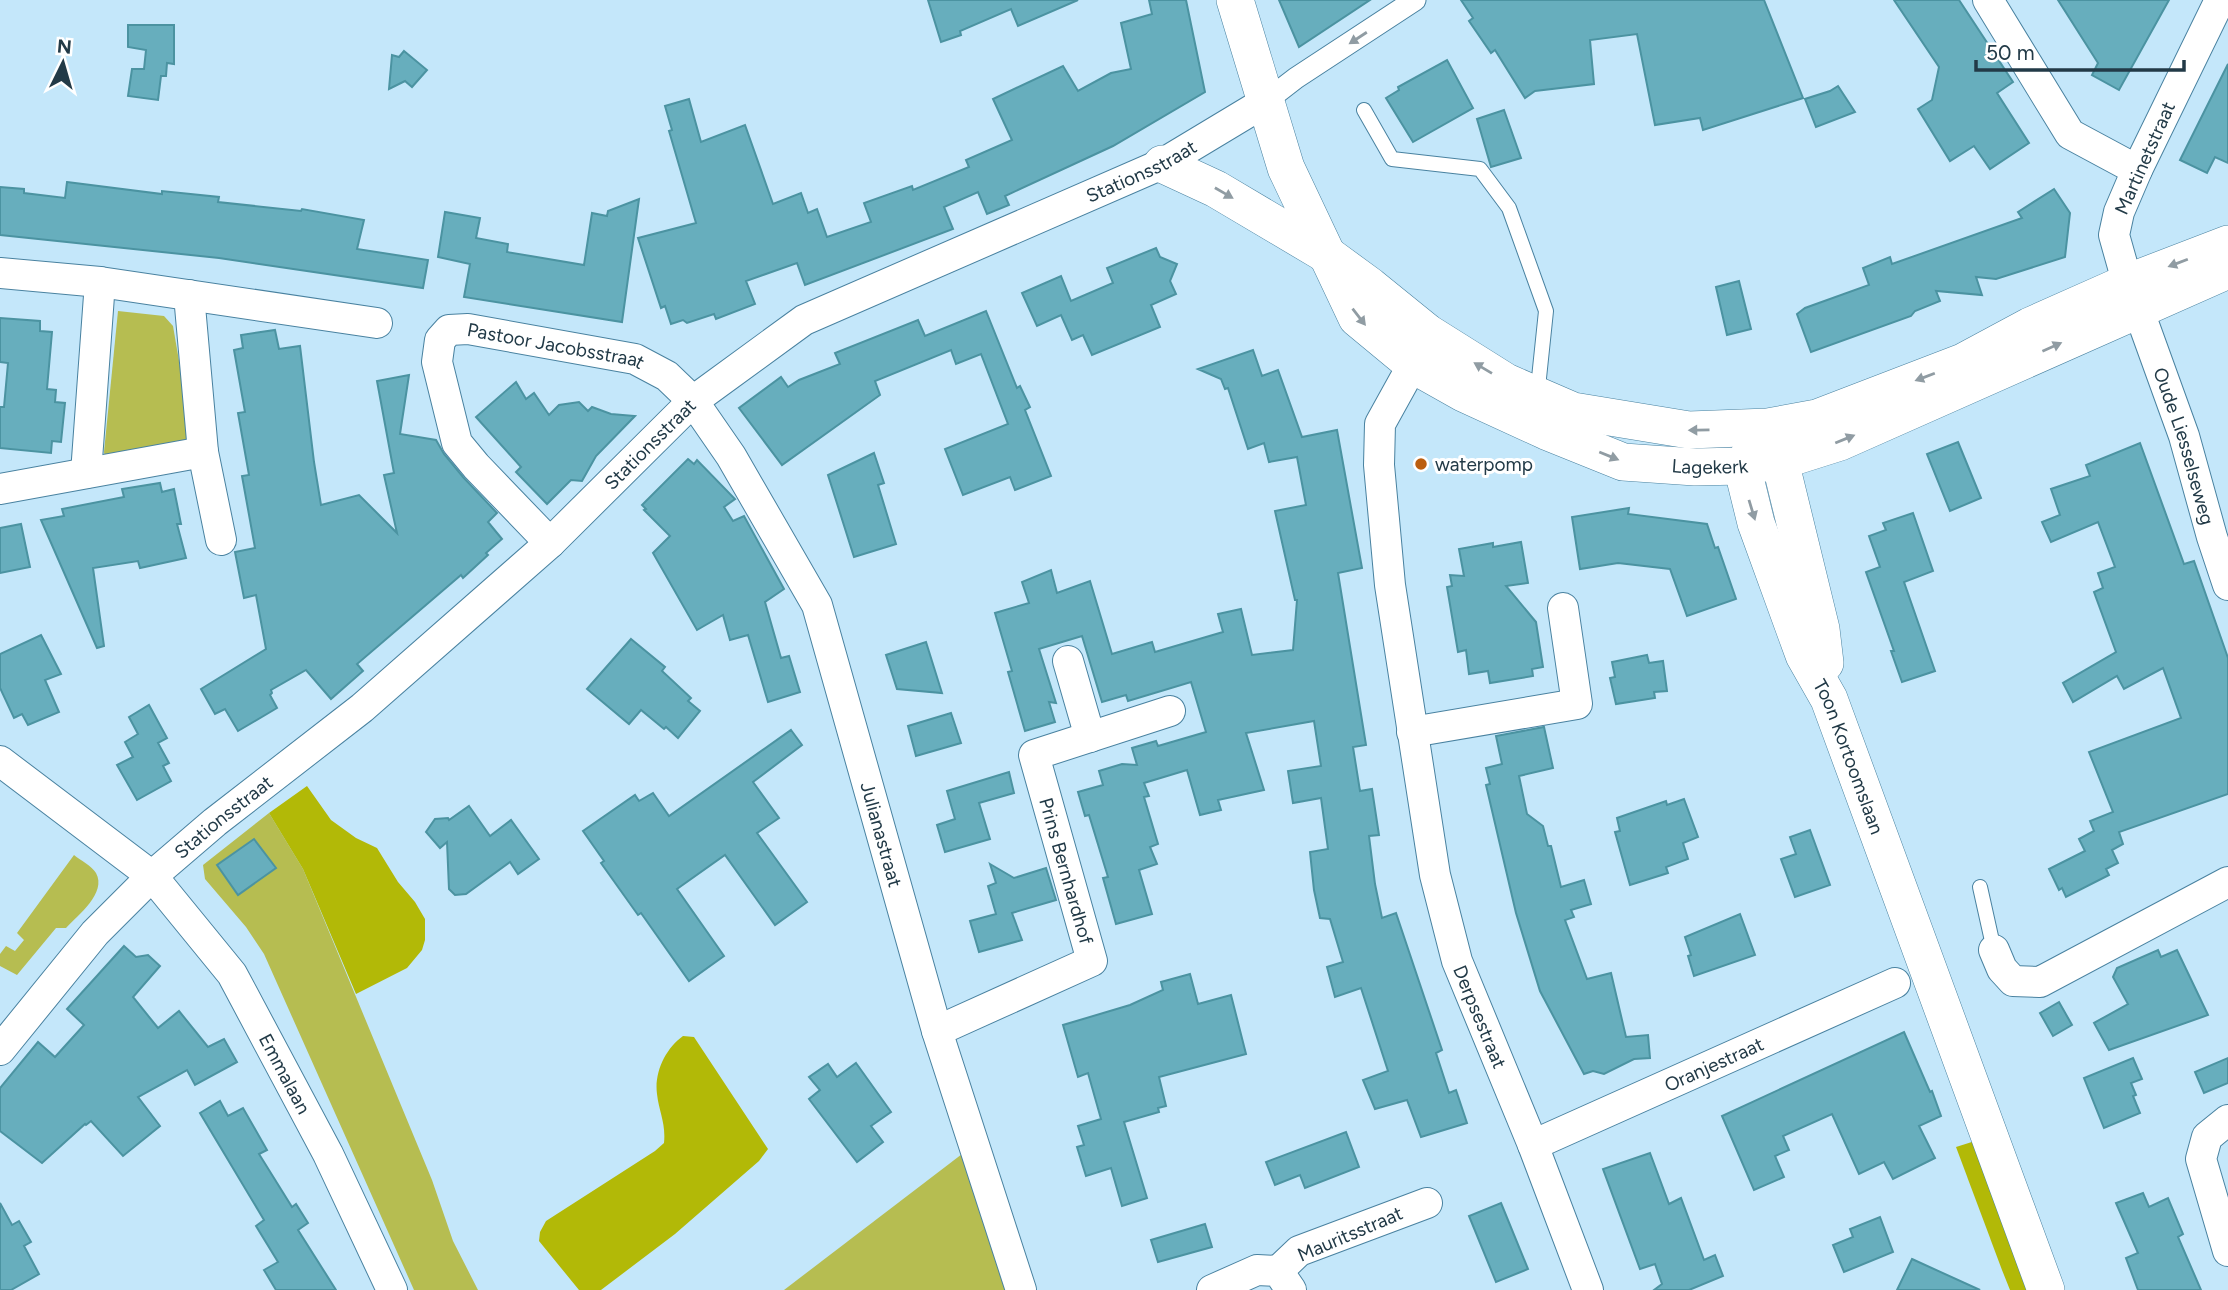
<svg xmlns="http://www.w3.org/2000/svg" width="2228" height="1290" font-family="Figtree,sans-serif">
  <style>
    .green { fill: #b6bd51 }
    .forest { fill: #b2b907 }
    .building { fill: #67aebd; stroke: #4b93a1; stroke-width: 2 }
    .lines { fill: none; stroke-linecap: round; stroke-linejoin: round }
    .service-casing { stroke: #4982a0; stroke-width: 16 }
    .pedestrian-casing { stroke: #4982a0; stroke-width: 23 }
    .minor-casing { stroke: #4982a0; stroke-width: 32 }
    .tertiary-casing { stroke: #4982a0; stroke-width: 38 }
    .service { stroke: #fff; stroke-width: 14 }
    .pedestrian { stroke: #fff; stroke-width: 21 }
    .minor { stroke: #fff; stroke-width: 30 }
    .tertiary { stroke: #fff; stroke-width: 37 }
    .oneway { fill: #909ca3 }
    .poi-dot { fill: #bb5e0f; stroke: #fff; stroke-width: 2.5 }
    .labels { text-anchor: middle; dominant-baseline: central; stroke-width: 6; stroke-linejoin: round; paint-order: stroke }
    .street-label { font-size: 19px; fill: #223a47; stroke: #fff }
    .poi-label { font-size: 19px; fill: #223a47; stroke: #fff; text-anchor: start }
  </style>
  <rect width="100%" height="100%" fill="#c4e7fa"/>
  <!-- green -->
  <g class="green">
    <path d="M118,311L164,316L173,326L193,442L105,458L104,452Z"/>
    <path d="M269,813L303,869L432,1180L453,1241L478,1290H414L264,954L246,927L205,879L203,865Z"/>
    <path d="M74,855C80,860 92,866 96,873C107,893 78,915 66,928H56L17,975L0,966V954L6,946L15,951L24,940L17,933Z"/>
    <path d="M966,1151L1009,1290H784Z"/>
  </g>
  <!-- forest -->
  <g class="forest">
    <path d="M307,786L331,820L356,838L377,848L398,882L415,902L425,919V940L422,950L407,968L356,994L303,869L269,813Z"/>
    <path d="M683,1036L694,1037L768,1149L759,1161L675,1234L601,1290H579L539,1241L540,1232L546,1221L655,1151L664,1143C666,1123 659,1112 657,1094C654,1072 666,1048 683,1036Z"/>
    <path d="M1975,1141L2031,1290H2010L2002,1270L1956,1147Z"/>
  </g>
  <!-- building -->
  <g class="building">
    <path d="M928,0H1078L1018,26L1011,9L960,31L961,35L941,42Z"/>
    <path d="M1149,0H1186L1205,92L1113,146L1005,196L1009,205L987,214L978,192L944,207L953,229L805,285L797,263L746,281L755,304L716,319L714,314L687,323L683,320L671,324L665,306L661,308L638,238L696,223L669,131L672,130L665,106L689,99L701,142L745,125L773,204L801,193L808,213L817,209L827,237L871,222L864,203L912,186L913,190L969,167L966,160L1012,140L993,99L1063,66L1078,91L1111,73L1131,69L1121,23L1152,14Z"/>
    <path d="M1279,0H1370L1299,47Z"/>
    <path d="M1461,0H1764L1803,98L1703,130L1700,118L1655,125L1637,34L1590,40L1594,84L1535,91L1525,98L1495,50L1491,53L1469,21L1473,18Z"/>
    <path d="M1894,0H1959L2013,82L1997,93L2029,143L1990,169L1974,146L1950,161L1918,109L1932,100L1939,67Z"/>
    <path d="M2058,0H2169L2119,90L2092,75L2098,63Z"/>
    <path d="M128,25H174V64L167,63L166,76H161L158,100L128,96L132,69H144L146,50L128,47Z"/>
    <path d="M404,51L427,70L412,87L405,81L389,89L392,55L399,57Z"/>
    <path d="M1447,60L1473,108L1413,142L1386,98L1399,90L1398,87Z"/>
    <path d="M2228,64V163L2215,157L2207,173L2180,160Z"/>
    <path d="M1838,86L1855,112L1816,127L1805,99L1830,91Z"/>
    <path d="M1504,110L1521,158L1491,167L1477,119Z"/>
    <path d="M67,182L162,194V191L219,197L218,202L301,211L302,209L364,220L357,249L428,260L423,288L219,258L0,235V187L24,189V193L65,198Z"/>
    <path d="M2054,189L2070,213L2065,257L1996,279L1976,277L1982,295L1936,291L1940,301L1915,311L1911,316L1811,352L1797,314L1805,308L1869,285L1863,268L1890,257L1892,264L2022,218L2018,212Z"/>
    <path d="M639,199L622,322L464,297L470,264L438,257L445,212L480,218L476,238L508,244L507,252L584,265L592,213L607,216L608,211Z"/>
    <path d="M1156,248L1160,257L1177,264L1170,281L1176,294L1151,305L1160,327L1092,355L1083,335L1072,340L1061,315L1037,326L1022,293L1061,276L1071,301L1113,283L1107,268Z"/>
    <path d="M1739,281L1751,329L1727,335L1716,287Z"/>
    <path d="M986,311L1017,388L1020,386L1030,407L1025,410L1051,476L1015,490L1010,477L963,495L945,449L1008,424L981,354L956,364L951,350L875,381L880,395L782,465L739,408L781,377L788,387L799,380L840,364L835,353L918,320L925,336Z"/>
    <path d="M0,318L40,321V331L52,332L47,389L56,390L55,402L65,403L61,442L52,441L51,453L0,448V407H4L8,363L0,362Z"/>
    <path d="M275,330L279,349L300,346L314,462L321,505L359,495L397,533L384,475L394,473L377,381L409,375L400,434L436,440L444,454L463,477L497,513L488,522L502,539L486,553L488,555L463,578L461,575L357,664L363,671L331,699L306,670L271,690L272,693L270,695L277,708L238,731L225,709L215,714L201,689L266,649L256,595L244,598L235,552L255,548L242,476L249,475L238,413L245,412L234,350L243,348L241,335Z"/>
    <path d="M1253,350L1262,376L1278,370L1302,437L1337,430L1362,568L1338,573L1366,745L1353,747L1360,791L1372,789L1379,835L1369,836L1375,884L1382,918L1396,913L1442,1050L1436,1053L1449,1093L1456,1090L1467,1123L1421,1137L1407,1100L1375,1109L1363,1080L1388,1071L1361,988L1335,997L1327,967L1343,962L1330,919L1320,918L1314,890L1310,852L1328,849L1321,798L1293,803L1288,771L1321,766L1314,721L1246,733L1264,790L1218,800L1221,810L1200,815L1187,770L1144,783L1149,796L1144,797L1158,844L1150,847L1157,864L1139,870L1152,914L1116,924L1103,878L1108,877L1089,815L1085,816L1078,792L1103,785L1099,771L1122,764L1137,765L1132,748L1156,741L1158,746L1206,732L1191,682L1128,701L1126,695L1102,702L1082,636L1042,648L1039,649L1056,703L1049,702L1055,722L1025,731L1008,672L1012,671L995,613L1029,603L1022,582L1051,570L1057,593L1090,581L1112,654L1152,642L1155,652L1223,632L1218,614L1241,609L1252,655L1293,650L1297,600H1295L1275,511L1306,505L1297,457L1269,462L1264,443L1248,449L1228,388L1225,389L1221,379L1198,369Z"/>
    <path d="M516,382L526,399L534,393L549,415L559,405L579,402L588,411L592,407L611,414L635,416L596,456L582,481L571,480L547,504L516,472L521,467L476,417Z"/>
    <path d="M1958,442L1981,498L1950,511L1927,454Z"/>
    <path d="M2140,443L2184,564L2194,561L2228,658V794L2119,832L2123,844L2112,850L2118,863L2106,869L2109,875L2066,897L2062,888L2059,890L2049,869L2085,851L2079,839L2094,831L2090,821L2113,812L2089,752L2181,718L2163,668L2124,689L2117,676L2073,702L2063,683L2116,652L2094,592L2103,588L2098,573L2115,567L2098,522L2051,542L2042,522L2060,515L2051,489L2090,476L2086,465Z"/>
    <path d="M874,453L884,483L878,485L896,544L854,557L828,475Z"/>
    <path d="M688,459L694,464L697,460L735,499L724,507L733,521L744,516L784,589L765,602L781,658L789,656L800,692L768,702L748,635L730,640L723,615L697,630L653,553L670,536L644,510L646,509L642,505Z"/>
    <path d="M160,483L162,492L174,489L181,524H177L186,558L140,568L138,561L93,568L104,646L97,648L41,520L64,516L62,509L124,497L122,489Z"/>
    <path d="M1629,508L1628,514L1707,524L1715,548L1718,547L1736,599L1687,616L1670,569L1618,563L1580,569L1572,517Z"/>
    <path d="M1913,513L1933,571L1904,582L1935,671L1902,682L1891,651H1894L1866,572L1880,567L1869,536L1886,530L1883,523Z"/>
    <path d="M21,524L30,567L0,573V528Z"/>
    <path d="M1521,542L1528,583L1506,586L1536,622L1543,667L1532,669L1533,676L1490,683L1488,671L1469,674L1466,650L1458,652L1447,587L1452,586L1450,575L1464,576L1459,549L1493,543V547Z"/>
    <path d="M41,635L61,674L45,680L59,712L28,725L22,714L14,718L0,688V654Z"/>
    <path d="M631,639L665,667L662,671L691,698L688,701L700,711L678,738L666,727L664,729L641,710L629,724L587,689Z"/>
    <path d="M926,642L942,693L897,689L886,655Z"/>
    <path d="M1647,655L1649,663L1663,661L1667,691L1654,692L1655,698L1616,704L1610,678L1615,677L1612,662Z"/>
    <path d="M149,705L167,738L158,743L169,763L163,766L171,781L137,800L117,765L133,757L125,742L138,734L129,717Z"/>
    <path d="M951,713L961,743L916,756L908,726Z"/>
    <path d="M1544,727L1553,768L1519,776L1527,814L1543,826L1548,846H1551L1561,887L1584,880L1591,904L1571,910L1574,917L1565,920L1587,979L1611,973L1626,1037L1648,1035L1650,1058L1634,1059L1604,1074L1593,1071L1584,1074L1540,991L1516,913L1486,785L1490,784L1486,768L1502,764L1496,736Z"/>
    <path d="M791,730L802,745L753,782L779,818L757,833L807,902L775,925L725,855L677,889L724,956L689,981L641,913L638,915L601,863L604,861L583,831L635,795L639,801L653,793L669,816Z"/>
    <path d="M1009,772L1014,793L979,803L990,839L945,852L937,825L955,819L947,791Z"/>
    <path d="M1684,799L1698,837L1683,843L1688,859L1666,867L1668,873L1630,885L1615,832L1620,831L1617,818L1666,801L1667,805Z"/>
    <path d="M469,806L490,836L511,820L539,859L518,874L510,862L466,894L455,895L449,889L447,842L440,848L426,832L435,819L448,818L449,820Z"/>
    <path d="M1810,830L1830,885L1795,897L1781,859L1796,854L1790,837Z"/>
    <path d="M254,839L276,868L238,895L217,865Z"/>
    <path d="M990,864L1014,878L1046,868L1056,900L1012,913L1022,940L979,952L970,921L996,914L988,886L996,883Z"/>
    <path d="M1740,914L1755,955L1694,976L1688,956L1691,955L1685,937Z"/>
    <path d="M124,946L136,957L148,955L160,966L133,997L158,1028L179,1011L208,1047L224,1039L237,1062L195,1085L187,1070L138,1097L160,1126L123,1156L91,1121L86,1125L85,1124L42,1163L0,1131V1088L38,1042L55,1057L84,1025L67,1009Z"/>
    <path d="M2158,950L2161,957L2177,950L2208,1015L2109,1050L2094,1023L2128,1004L2113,977L2117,968Z"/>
    <path d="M1190,974L1198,1004L1231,995L1246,1054L1159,1077L1166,1106L1158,1108L1159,1112L1124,1122L1147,1198L1122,1206L1111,1168L1086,1176L1077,1147L1084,1145L1078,1126L1101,1119L1088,1073L1078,1077L1063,1025L1130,1005L1163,990L1161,982Z"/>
    <path d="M2059,1002L2072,1025L2053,1036L2040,1013Z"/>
    <path d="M1904,1032L1930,1092L1932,1091L1941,1116L1919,1126L1935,1158L1893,1179L1884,1162L1859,1174L1832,1114L1783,1136L1789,1150L1775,1156L1784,1177L1754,1190L1722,1116Z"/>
    <path d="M2133,1058L2142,1079L2131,1083L2136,1095L2133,1096L2140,1113L2104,1128L2084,1078Z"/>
    <path d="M2228,1058V1083L2204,1093L2195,1072Z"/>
    <path d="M856,1063L891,1112L871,1126L883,1142L857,1162L809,1099L820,1090L809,1077L828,1064L837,1077Z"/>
    <path d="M220,1101L228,1116L243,1108L267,1150L259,1154L292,1207L296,1204L308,1223L298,1230L336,1290H276L264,1270L278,1262L256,1226L264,1220L200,1113Z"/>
    <path d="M1346,1132L1359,1167L1305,1188L1300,1175L1275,1185L1266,1162Z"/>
    <path d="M1650,1153L1669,1204L1681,1198L1704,1260L1715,1255L1723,1276L1689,1290H1654L1662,1284L1655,1264L1640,1269L1603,1169Z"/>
    <path d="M2143,1193L2149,1207L2168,1198L2183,1234L2178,1237L2201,1290H2138L2126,1258L2138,1253L2116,1203Z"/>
    <path d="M0,1203L12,1225L19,1221L31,1242L24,1246L39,1274L11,1290H0Z"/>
    <path d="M1501,1203L1528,1269L1496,1282L1469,1216Z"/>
    <path d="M1880,1217L1893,1252L1844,1272L1833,1245L1853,1237L1850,1229Z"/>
    <path d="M1205,1224L1212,1247L1158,1262L1151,1240Z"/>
    <path d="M1912,1259L1980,1290H1897Z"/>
  </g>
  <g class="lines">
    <!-- service casing -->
    <g class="service-casing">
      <g id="service">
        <path d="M1364,110L1392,159L1480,169L1509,208L1546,311L1539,378L1535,393"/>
        <path d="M1980,887L1994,950"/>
      </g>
    </g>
    <!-- pedestrian casing -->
    <g class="pedestrian-casing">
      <path id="pedestrian" d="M1265,102L1296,78L1415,0"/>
    </g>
    <!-- minor casing -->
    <g class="minor-casing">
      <g id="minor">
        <path d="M1988,0L2070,134L2137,170"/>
        <path id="s1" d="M2220,0L2137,170L2119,212L2114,235L2123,267L2184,436L2212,537L2228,585"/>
        <path d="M0,273L100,282L377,323"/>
        <path d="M189,295L203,452L221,540"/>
        <path id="s2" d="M1415,366L1406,377L1380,424L1379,465L1390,585L1435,875L1457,961L1533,1145L1588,1290"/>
        <path d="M86,473L100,282"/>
        <path d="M0,489L203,452"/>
        <path id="s3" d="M550,543L476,466L457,443L437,362L440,340L449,330L468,329L635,359L667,376L693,401L731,456L817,605L937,1031L1021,1290"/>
        <path d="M1068,661L1090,737"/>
        <path d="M1412,732L1577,704L1563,608"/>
        <path id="s4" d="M0,761L152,876L232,974L328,1154L392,1290"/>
        <path d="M1994,950L2002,969L2013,981L2040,982L2228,882"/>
        <path d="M937,1031L1092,961L1034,755L1170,711"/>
        <path id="s5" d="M0,1050L95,933L152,876L215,822L362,708L550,543L693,401L804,320L1162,164L1265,102"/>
        <path d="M2228,1120L2207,1137L2201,1159L2228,1251"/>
        <path id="s6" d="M1533,1145L1895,983"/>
        <path d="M1278,1271L1299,1251L1427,1203"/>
        <path d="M1212,1290L1257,1270L1278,1271L1291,1290"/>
      </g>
    </g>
    <!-- tertiary casing -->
    <g class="tertiary-casing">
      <g id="tertiary">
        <path id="s7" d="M1235,0L1286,168L1357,318L1415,366L1463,393L1546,431L1623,462L1695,467L1742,466L1780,461L1840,442L2228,270"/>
        <path d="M1162,164L1216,189L1329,256L1370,286L1428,333L1506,382L1573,411L1689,430L1768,427L1817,418L1963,362L2030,326L2129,282L2228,244"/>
        <path d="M1771,437L1780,461L1821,629L1825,663"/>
        <path id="s8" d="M1756,445L1742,466L1756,523L1804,655L1829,699L2046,1290"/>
      </g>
    </g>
    <!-- service -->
    <use href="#service" class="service"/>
    <!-- pedestrian -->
    <use href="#pedestrian" class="pedestrian"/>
    <!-- minor -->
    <use href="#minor" class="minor"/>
    <!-- tertiary -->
    <use href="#tertiary" class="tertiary"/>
  </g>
  <!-- one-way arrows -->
  <defs><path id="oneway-solid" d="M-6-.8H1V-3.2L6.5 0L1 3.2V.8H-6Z" transform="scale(1.75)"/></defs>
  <g class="oneway">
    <use href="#oneway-solid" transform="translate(1358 38) rotate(147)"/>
    <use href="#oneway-solid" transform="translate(1224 193) rotate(30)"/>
    <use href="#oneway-solid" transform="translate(2178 263) rotate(159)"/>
    <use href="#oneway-solid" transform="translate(1359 317) rotate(52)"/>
    <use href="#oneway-solid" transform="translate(2052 347) rotate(-24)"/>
    <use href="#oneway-solid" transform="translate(1483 368) rotate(-149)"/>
    <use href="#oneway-solid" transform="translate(1925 377) rotate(159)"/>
    <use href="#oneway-solid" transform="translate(1699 430) rotate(179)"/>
    <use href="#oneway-solid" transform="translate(1845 439) rotate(-22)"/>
    <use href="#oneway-solid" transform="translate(1609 456) rotate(22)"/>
    <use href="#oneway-solid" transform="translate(1752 510) rotate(73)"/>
  </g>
  <!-- markers -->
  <circle class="poi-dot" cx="1421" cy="464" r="7"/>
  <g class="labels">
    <!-- street labels -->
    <g class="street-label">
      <text transform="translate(2145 158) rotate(-66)">Martinetstraat</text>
      <text stroke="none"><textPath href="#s5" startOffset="1458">Stationsstraat</textPath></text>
      <text stroke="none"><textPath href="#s3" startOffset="364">Pastoor Jacobsstraat</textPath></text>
      <text stroke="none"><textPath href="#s5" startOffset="891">Stationsstraat</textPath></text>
      <text stroke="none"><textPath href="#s1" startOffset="481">Oude Liesselseweg</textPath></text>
      <text stroke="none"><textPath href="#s7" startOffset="733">Lagekerk</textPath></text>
      <text stroke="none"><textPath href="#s8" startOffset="336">Toon Kortoomslaan</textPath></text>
      <text stroke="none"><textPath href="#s5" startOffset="324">Stationsstraat</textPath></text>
      <text stroke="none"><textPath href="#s3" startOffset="994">Julianastraat</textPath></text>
      <text transform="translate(1066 871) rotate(74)">Prins Bernhardhof</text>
      <text stroke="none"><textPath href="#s2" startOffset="672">Derpsestraat</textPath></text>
      <text stroke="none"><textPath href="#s6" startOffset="198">Oranjestraat</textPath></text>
      <text stroke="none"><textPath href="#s4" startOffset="430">Emmalaan</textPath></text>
      <text transform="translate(1350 1234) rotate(-23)">Mauritsstraat</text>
    </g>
    <!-- poi labels -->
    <g class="poi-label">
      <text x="1435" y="464">waterpomp</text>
    </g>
  </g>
  <!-- north arrow -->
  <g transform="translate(63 63) rotate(5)" stroke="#ffffff" stroke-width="5" paint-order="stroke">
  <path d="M0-5L12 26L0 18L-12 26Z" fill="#223a47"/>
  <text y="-10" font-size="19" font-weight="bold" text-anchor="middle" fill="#223a47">N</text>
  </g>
  <!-- scale -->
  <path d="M1976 60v10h208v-10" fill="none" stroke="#223a47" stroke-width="3.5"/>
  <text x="1986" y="60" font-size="21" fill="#223a47" stroke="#ffffff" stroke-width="5" paint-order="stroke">50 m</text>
</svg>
